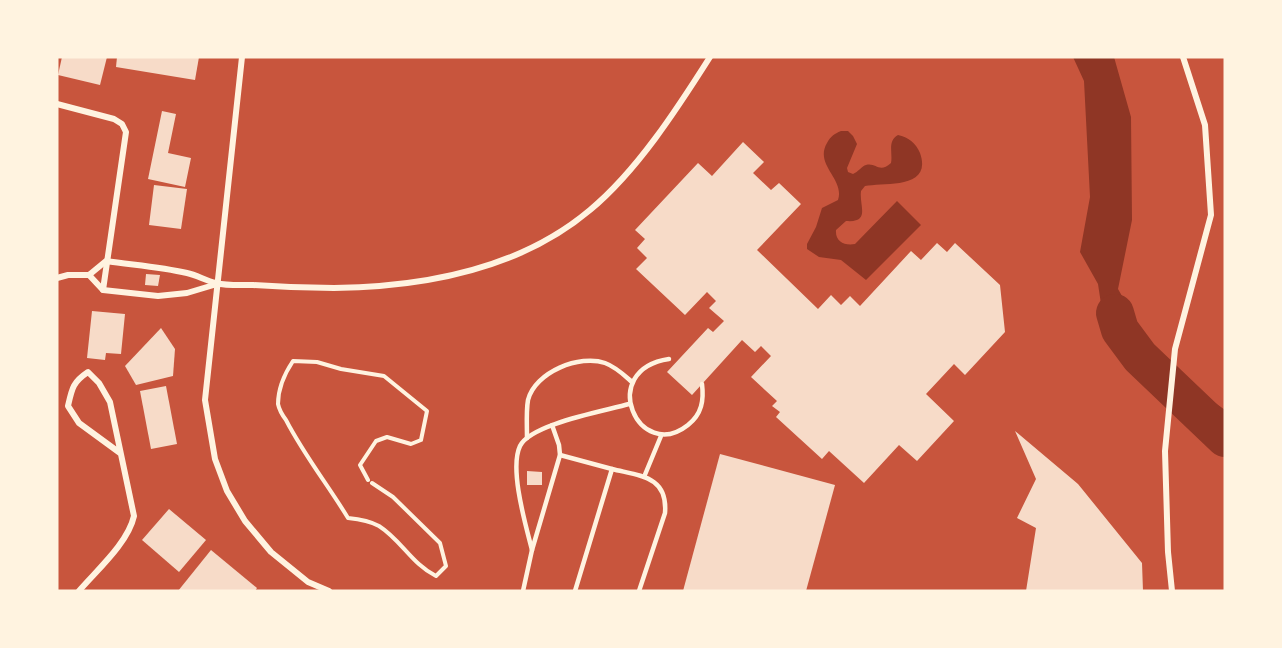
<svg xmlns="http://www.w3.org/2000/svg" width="1282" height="648" font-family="'Libre Baskerville',serif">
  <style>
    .water { fill: #8f3625 }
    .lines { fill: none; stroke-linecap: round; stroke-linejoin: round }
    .river { stroke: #8f3625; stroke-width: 38 }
    .building { fill: #f7dbc8 }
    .path { stroke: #fff3e0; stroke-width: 4 }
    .service { stroke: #fff3e0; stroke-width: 4.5 }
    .minor { stroke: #fff3e0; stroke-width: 6 }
  </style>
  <rect width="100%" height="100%" fill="#c8553d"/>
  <!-- water -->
  <g class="water">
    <path d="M1073,57H1114L1131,117L1132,220L1118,289L1138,324L1140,357L1121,355L1106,337L1098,284L1080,252L1090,197L1084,81Z"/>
    <path d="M841,131H848L853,136L857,144L847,168L848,172L853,174C858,172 862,166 866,165C876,162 879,174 891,163C893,153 887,141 898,135C908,137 916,143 920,153C933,190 883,182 865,186L861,191C859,206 871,223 846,221L836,230C835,241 844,246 855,244L897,201L921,225L866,280L841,260L819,257L807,249V244L816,227L822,208L838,200C845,179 814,165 827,143C831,136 834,134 841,131Z"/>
    <path d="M1207,397L1225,410V455L1201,434Z"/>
  </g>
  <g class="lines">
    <!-- river -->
    <path class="river" d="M1115,313L1120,330L1140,357L1225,438"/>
  </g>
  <!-- building -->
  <g class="building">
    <path d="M62,57H107L100,85L58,75Z"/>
    <path d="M117,57H199L195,80L116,67Z"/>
    <path d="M162,111L176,114L168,153L191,158L185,187L148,179Z"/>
    <path d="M743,142L764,162L753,173L771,190L779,183L801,204L757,250L818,309L831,295L841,305L850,296L860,306L911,251L921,260L937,243L947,252L955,243L1000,285L1005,332L965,375L954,364L926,394L954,421L917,461L899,445L864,483L829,451L822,459L776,417L780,412L772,406L777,401L751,377L771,356L761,346L755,352L742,340L692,395L667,372L708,328L713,332L724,321L709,308L716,301L707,292L685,315L636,269L647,258L637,248L645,239L635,230L698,163L712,176Z"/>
    <path d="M154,185L187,189L181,229L149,225Z"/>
    <path d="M146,274L160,275L158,286L145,285Z"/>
    <path d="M92,311L125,314L121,354L106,353L105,360L87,358Z"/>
    <path d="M161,328L175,349L173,376L136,385L125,366Z"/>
    <path d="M166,386L177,444L151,449L140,391Z"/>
    <path d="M1015,431L1078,484L1142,563L1143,591H1026L1036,528L1017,518L1036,479Z"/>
    <path d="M720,454L835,485L806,591H683Z"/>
    <path d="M527,471L542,472V485H527Z"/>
    <path d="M169,509L206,540L179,572L142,540Z"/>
    <path d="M211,550L257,588L255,591H178Z"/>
  </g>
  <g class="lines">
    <!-- path -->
    <path class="path" d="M368,480L360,465L376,441L387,437L411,444L421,440L427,411L384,376L341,369L317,362L293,361C285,373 278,389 278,404C279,409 283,416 286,420C304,455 328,485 348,518C358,519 370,521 379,526C401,540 412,564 436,576L446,566L440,543L393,497L372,483"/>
    <!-- service -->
    <g class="service">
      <path d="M669,359C596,370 639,464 688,425C702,414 704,400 702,384"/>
      <path d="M527,438C527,426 526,411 528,400C535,372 580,354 605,363C616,367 624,375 632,382"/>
      <path d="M560,455L612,469"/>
      <path d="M644,477L661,436"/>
      <path d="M532,550C526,526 509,469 520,446C530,424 605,411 629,404"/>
      <path d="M523,591L532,550L560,455L559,445L552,425"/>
      <path d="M575,591L612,469C640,476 668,476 665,513L639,591"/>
    </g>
    <!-- minor -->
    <g class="minor">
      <path d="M242,57L205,400L215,459L227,491L245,521L271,552L308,582L329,591"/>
      <path d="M57,104L114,119L122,124L126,132L103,290"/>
      <path d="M89,275L103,290L158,296L187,293L217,284"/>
      <path d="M57,278L68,275H89L106,261C133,265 160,267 187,273C197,275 206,281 216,283C228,286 241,285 253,285C280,287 307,288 334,288C423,287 520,269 590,210C637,171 677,109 710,57"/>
      <path d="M79,591C97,570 128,543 134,516L110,402L99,383L88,372C73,382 72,388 68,406L79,423L120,453"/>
      <path d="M1172,591L1168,552L1165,451L1175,349L1211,215L1205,125L1183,57"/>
    </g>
  </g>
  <!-- border -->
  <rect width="1282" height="648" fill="none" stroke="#fff3e0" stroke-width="117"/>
</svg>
